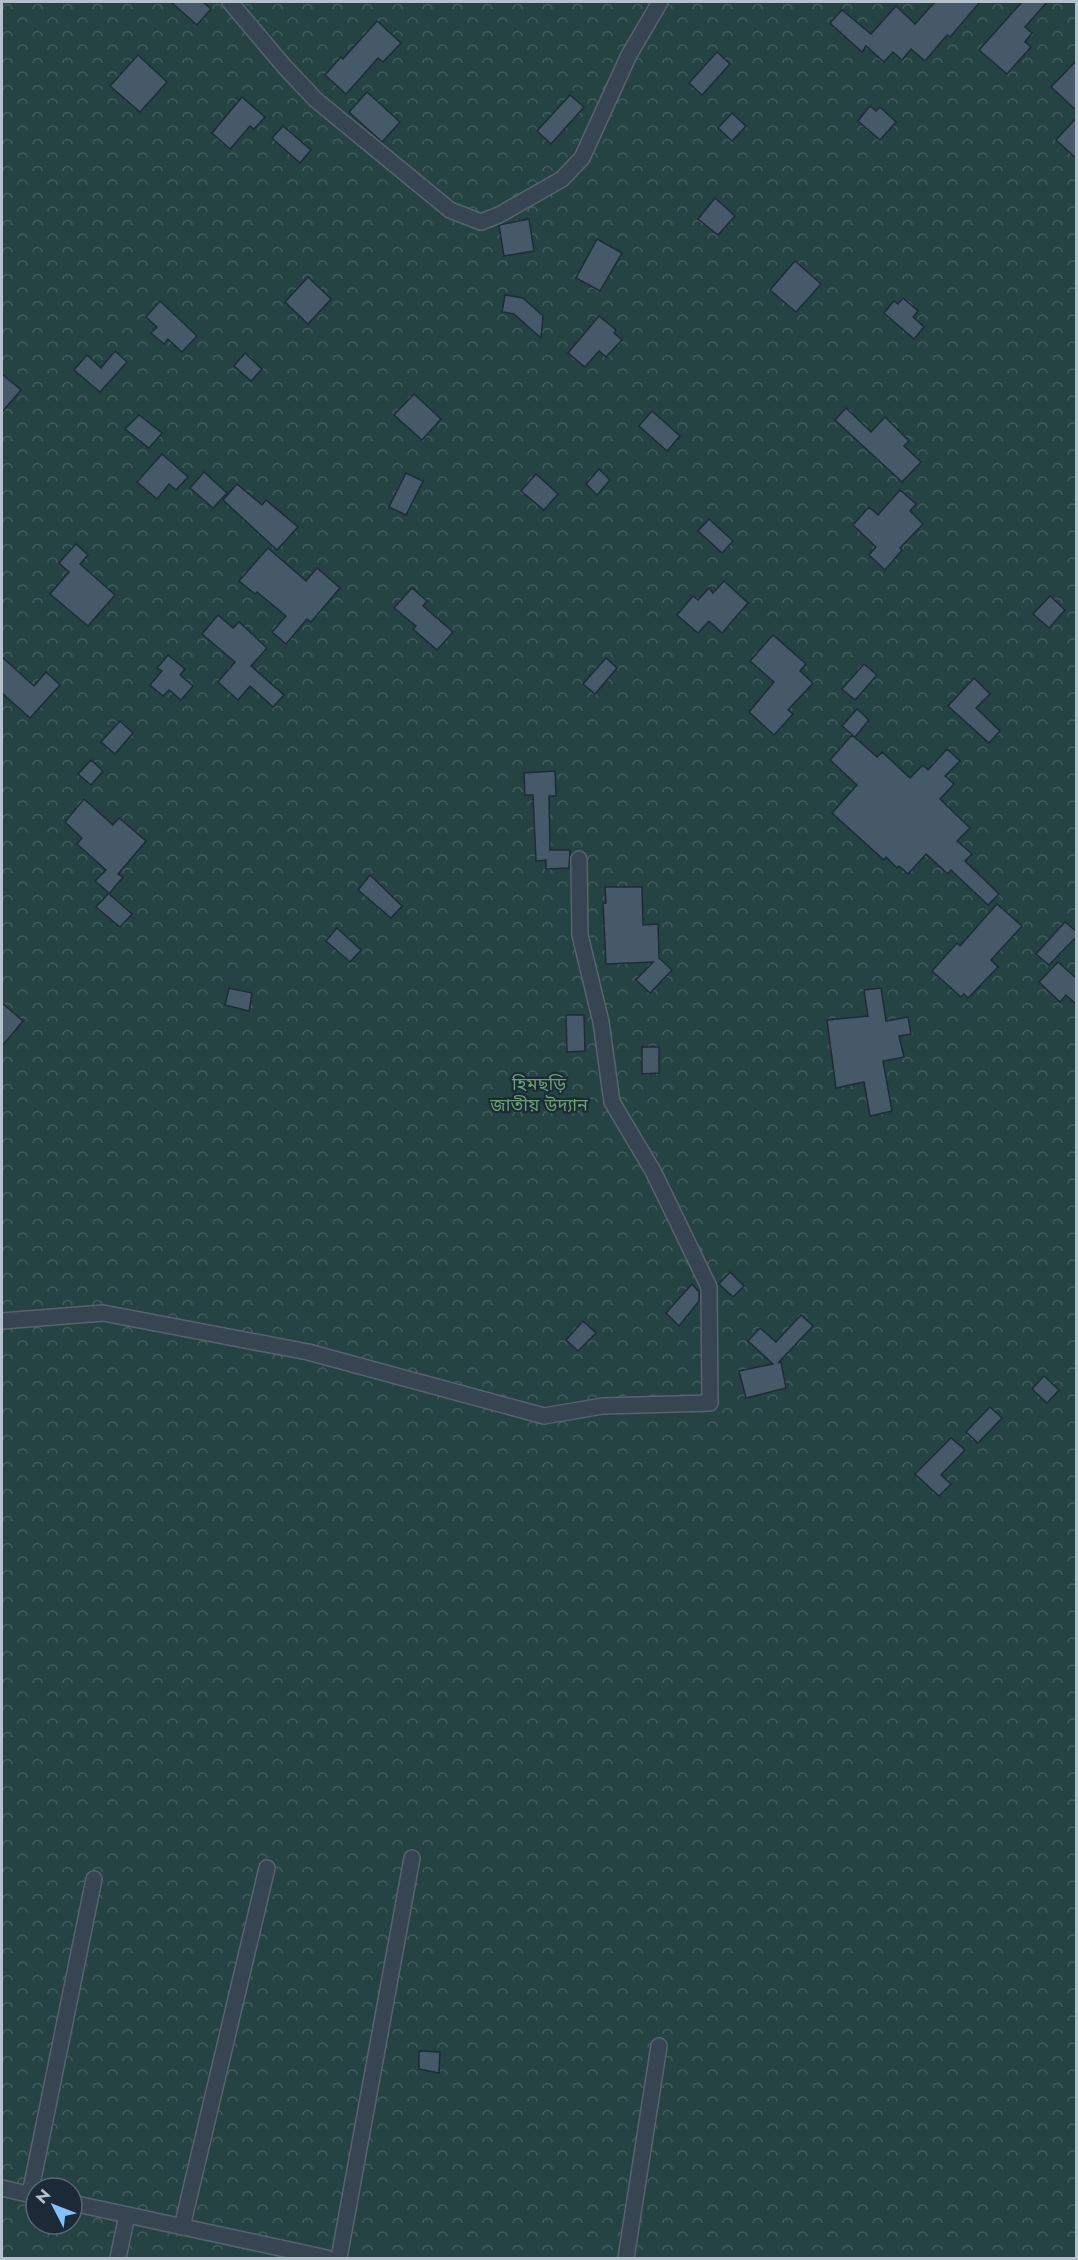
<svg xmlns="http://www.w3.org/2000/svg" width="1078" height="2260" font-family="Jost,'Noto Sans Bengali',sans-serif">
  <style>
    .park { fill: url(#park-crowns); fill-rule: evenodd }
    .building { fill: #465969; stroke: #1e2c39; stroke-width: 1.5 }
    .lines { fill: none; stroke-linecap: round; stroke-linejoin: round }
    .street-casing { stroke: #55636f; stroke-width: 18 }
    .street { stroke: #374552; stroke-width: 15 }
    .labels { text-anchor: middle; dominant-baseline: central; stroke-width: 4.5; stroke-linejoin: round; paint-order: stroke }
    .park-label { font-size: 18px; fill: #69a070; stroke: #1c2a37 }
  </style>
  <defs>
    <pattern id="park-crowns" width="20" height="18" patternUnits="userSpaceOnUse" patternTransform="scale(1.5)"><rect width="20" height="18" fill="#254343"/><path d="M2 6a3 3 0 1 1 6 0M12 15a3 3 0 1 1 6 0" fill="none" stroke="#425c5d"/></pattern>
  </defs>
  <rect width="100%" height="100%" fill="#233342"/>
  <!-- park -->
  <path class="park" d="M2,2H1076V2258H2ZM36,2188H72V2224H36Z"/>
  <!-- building -->
  <g class="building">
    <path d="M171,2H203L211,9L197,25Z"/>
    <path d="M935,2H980L950,37L947,35L925,61L911,49L902,60L893,52L884,62L866,46L862,52L830,23L842,10L871,34L896,6L915,24Z"/>
    <path d="M1022,2H1047L1025,27L1032,33L1025,42L1031,47L1007,74L979,50Z"/>
    <path d="M377,21L401,43L383,62L378,58L346,94L325,75L341,57L343,59Z"/>
    <path d="M717,52L730,64L702,95L689,83Z"/>
    <path d="M138,55L167,82L140,112L110,86Z"/>
    <path d="M1077,60V111L1051,87Z"/>
    <path d="M367,92L400,122L382,142L349,112Z"/>
    <path d="M570,95L584,107L551,144L537,131Z"/>
    <path d="M242,97L265,117L254,129L250,126L230,149L212,133Z"/>
    <path d="M870,106L876,111L880,107L896,122L880,140L858,121Z"/>
    <path d="M732,113L746,126L732,141L718,128Z"/>
    <path d="M1077,117V159L1056,140Z"/>
    <path d="M283,126L311,150L300,163L272,138Z"/>
    <path d="M715,198L735,216L718,235L698,219Z"/>
    <path d="M529,219L534,251L504,256L499,225Z"/>
    <path d="M597,239L622,253L600,291L576,278Z"/>
    <path d="M795,261L821,284L796,312L770,290Z"/>
    <path d="M308,277L331,299L308,324L285,302Z"/>
    <path d="M505,295L523,298L543,316L541,338L514,314L502,312Z"/>
    <path d="M903,298L918,311L913,317L924,327L914,339L884,313L894,301L898,304Z"/>
    <path d="M160,301L197,336L182,352L168,339L164,344L151,333L157,327L146,317Z"/>
    <path d="M599,316L616,330L614,333L622,340L606,357L599,351L585,367L568,353Z"/>
    <path d="M115,351L127,362L100,392L74,370L87,355L101,368Z"/>
    <path d="M245,353L262,369L251,381L234,366Z"/>
    <path d="M2,374L21,390L2,412Z"/>
    <path d="M414,394L441,419L422,440L394,415Z"/>
    <path d="M846,408L871,432L885,417L909,441L904,446L921,462L902,482L835,420Z"/>
    <path d="M652,411L680,436L667,451L639,426Z"/>
    <path d="M139,415L162,433L149,448L125,429Z"/>
    <path d="M162,454L188,477L176,490L169,484L157,499L137,482Z"/>
    <path d="M599,469L610,480L597,495L586,484Z"/>
    <path d="M204,472L227,493L213,508L190,488Z"/>
    <path d="M406,473L423,481L406,515L389,507Z"/>
    <path d="M536,474L558,494L544,510L521,491Z"/>
    <path d="M237,484L262,505L266,500L298,527L277,550L223,500Z"/>
    <path d="M900,490L916,504L910,511L923,524L900,548L902,550L885,570L869,555L876,547L853,525L869,507L878,515Z"/>
    <path d="M709,519L733,541L722,553L698,531Z"/>
    <path d="M76,544L88,555L80,564L115,595L88,626L50,594L69,572L59,563Z"/>
    <path d="M268,548L306,581L317,568L340,588L311,622L307,619L286,644L272,632L286,616L257,592L255,594L239,581Z"/>
    <path d="M724,581L748,603L722,633L709,621L698,633L677,615L693,596L698,600L709,588L713,593Z"/>
    <path d="M412,588L427,601L423,606L453,632L437,650L413,629L416,626L394,608Z"/>
    <path d="M1050,596L1065,610L1049,628L1033,614Z"/>
    <path d="M218,615L233,628L239,622L267,648L251,666L284,695L273,707L250,686L238,700L218,682L235,662L202,634Z"/>
    <path d="M773,635L806,664L800,671L813,683L788,710L793,714L774,735L749,712L774,682L750,661Z"/>
    <path d="M168,655L185,669L180,675L193,686L181,700L169,690L163,696L150,685L162,671L157,668Z"/>
    <path d="M2,657L34,686L46,672L60,685L30,718L2,693Z"/>
    <path d="M606,658L617,668L595,694L583,684Z"/>
    <path d="M864,664L877,675L855,700L842,689Z"/>
    <path d="M974,678L990,694L976,708L1000,731L989,743L948,706Z"/>
    <path d="M857,709L869,720L855,737L842,726Z"/>
    <path d="M120,721L133,733L115,754L101,742Z"/>
    <path d="M852,735L877,757L882,752L910,778L923,765L928,770L947,749L960,761L945,776L954,784L940,799L970,828L957,841L972,854L965,861L999,894L988,905L951,870L948,874L926,854L908,874L899,866L897,868L886,857L884,860L832,813L857,785L830,760Z"/>
    <path d="M91,760L103,771L91,785L78,774Z"/>
    <path d="M555,771L556,796H549L550,850H570L569,868L546,869V860L536,861L533,795H525L524,773Z"/>
    <path d="M84,799L113,825L119,818L146,841L118,874L123,877L109,894L132,914L120,927L96,907L109,893L95,881L106,870L77,844L82,838L65,822Z"/>
    <path d="M370,875L402,906L391,918L358,890Z"/>
    <path d="M605,887H642L643,925L658,924L659,958L672,970L650,993L636,980L653,962L606,964L603,903H606Z"/>
    <path d="M997,904L1022,926L991,960L998,967L968,998L964,994L961,997L932,971L957,943L960,946Z"/>
    <path d="M1065,922L1077,932V936L1049,965L1036,954Z"/>
    <path d="M337,928L361,950L350,962L326,941Z"/>
    <path d="M1058,962L1077,979V1005L1066,995L1060,1002L1039,982Z"/>
    <path d="M229,988L252,993L249,1011L225,1005Z"/>
    <path d="M881,988L886,1021L908,1017L911,1034L899,1036L904,1057L883,1061L892,1111L870,1116L864,1082L836,1088L827,1020L868,1016L864,990Z"/>
    <path d="M2,1003L23,1021L2,1046Z"/>
    <path d="M566,1015H584L585,1051L567,1052Z"/>
    <path d="M642,1047H659V1073L642,1074Z"/>
    <path d="M730,1272L744,1286L733,1297L719,1284Z"/>
    <path d="M692,1284L699,1292V1301L679,1326L666,1313Z"/>
    <path d="M801,1315L813,1326L778,1363L781,1362L786,1388L746,1398L739,1371L773,1364L748,1341L760,1328L776,1342Z"/>
    <path d="M583,1321L596,1333L578,1351L566,1340Z"/>
    <path d="M1044,1376L1059,1390L1047,1403L1032,1389Z"/>
    <path d="M990,1407L1002,1418L978,1443L966,1432Z"/>
    <path d="M951,1438L965,1450L941,1475L951,1484L939,1496L915,1474Z"/>
    <path d="M419,2051L440,2052L439,2073L419,2069Z"/>
  </g>
  <g class="lines">
    <!-- street casing -->
    <g class="street-casing">
      <g id="street">
        <path d="M230,2L284,66L316,100L450,210L481,222L499,215L562,179L582,158L629,55L660,2"/>
        <path d="M2,1321L103,1313L308,1352L544,1416L603,1406L710,1403L709,1287L653,1171L612,1102L601,1022L580,935L579,859"/>
        <path d="M2,2188L36,2196"/>
        <path d="M30,2194L94,1879"/>
        <path d="M72,2203L327,2258"/>
        <path d="M182,2227L267,1868"/>
        <path d="M118,2258L127,2215"/>
        <path d="M339,2258L412,1858"/>
        <path d="M626,2258L659,2046"/>
      </g>
    </g>
    <!-- street -->
    <use href="#street" class="street"/>
  </g>
  <g class="labels">
    <!-- park labels -->
    <g class="park-label">
      <text x="539" y="1084">হিমছড়ি<tspan x="539" dy="21">জাতীয় উদ্যান</tspan></text>
    </g>
  </g>
  <!-- border -->
  <rect width="1078" height="2260" fill="none" stroke="#b4c0cc" stroke-width="6"/>
  <!-- north arrow -->
  <g transform="translate(54 2206) rotate(312)"><circle r="28" fill="#1c2a37" stroke="#596673" stroke-width="1.5"/>
  <path d="M0-4.5L10 22L0 15L-10 22Z" fill="#86c1ff"/>
  <text y="-9" font-size="16" font-weight="bold" text-anchor="middle" fill="#b4c0cc">N</text>
  </g>
</svg>
